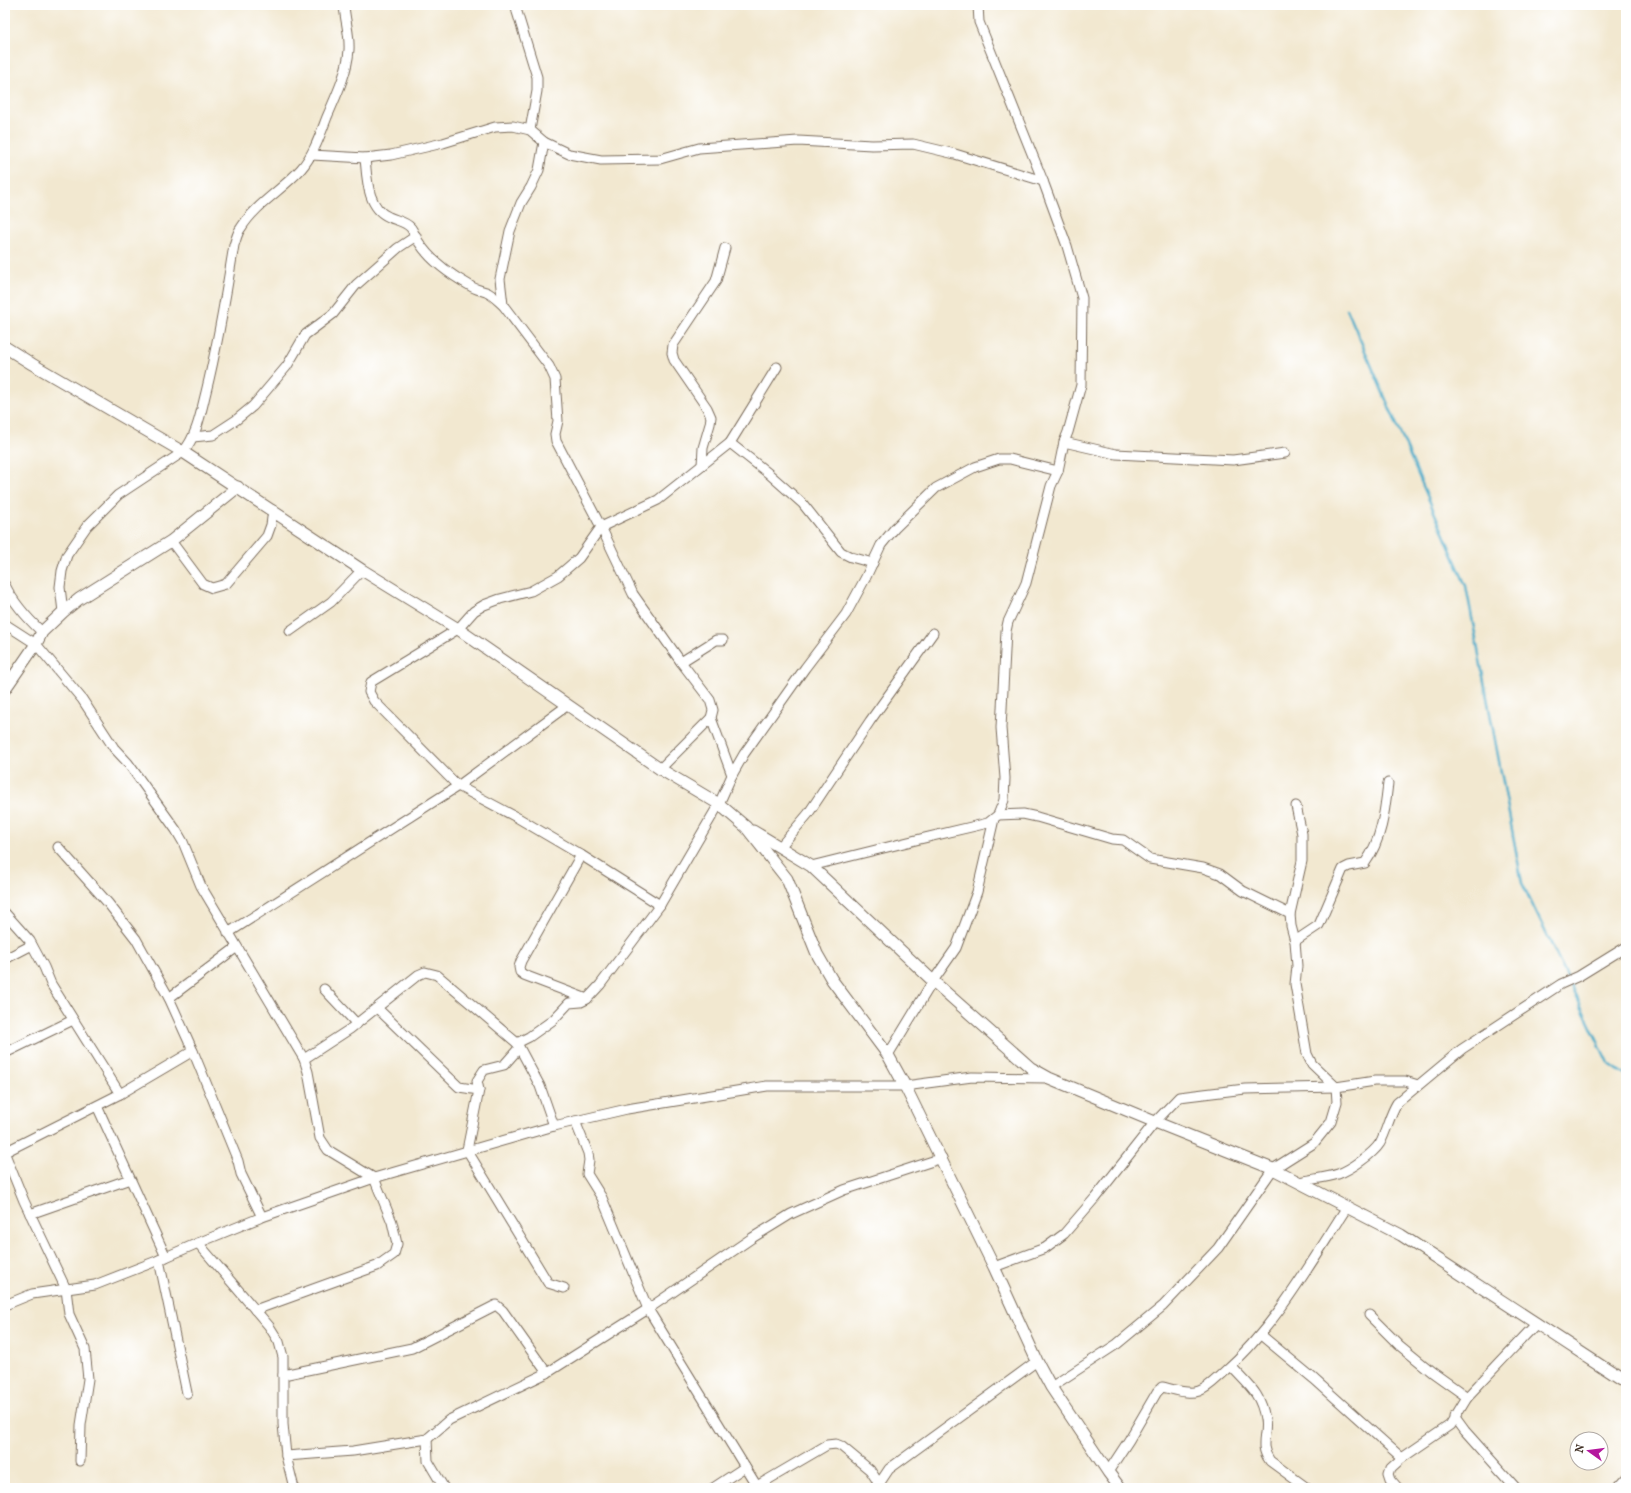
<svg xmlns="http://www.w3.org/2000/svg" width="1631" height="1493" font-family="'IM FELL French Canon',serif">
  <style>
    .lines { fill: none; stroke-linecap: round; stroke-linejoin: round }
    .stream { stroke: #4aabc9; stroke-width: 2.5 }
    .minor-casing { stroke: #7b6c5c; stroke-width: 11 }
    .tertiary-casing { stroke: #7b6c5c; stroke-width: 13 }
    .minor { stroke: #fff; stroke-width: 9 }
    .tertiary { stroke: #fff; stroke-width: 11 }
  </style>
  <rect width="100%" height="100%" fill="#fff"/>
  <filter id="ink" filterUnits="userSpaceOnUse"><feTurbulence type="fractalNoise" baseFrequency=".025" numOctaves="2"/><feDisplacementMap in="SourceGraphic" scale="8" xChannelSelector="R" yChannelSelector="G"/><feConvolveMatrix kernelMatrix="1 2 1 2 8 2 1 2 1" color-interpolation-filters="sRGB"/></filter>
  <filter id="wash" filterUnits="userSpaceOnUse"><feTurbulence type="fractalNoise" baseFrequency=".012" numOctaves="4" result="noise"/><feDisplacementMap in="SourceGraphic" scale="16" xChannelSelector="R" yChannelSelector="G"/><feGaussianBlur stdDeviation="0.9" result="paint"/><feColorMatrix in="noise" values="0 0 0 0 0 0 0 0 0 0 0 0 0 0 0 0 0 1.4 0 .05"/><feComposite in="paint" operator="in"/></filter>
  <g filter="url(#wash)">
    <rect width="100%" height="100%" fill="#f2e8d0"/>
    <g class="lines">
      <!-- stream -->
      <g class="stream">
        <path d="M1347,309L1466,586L1522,883L1568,979"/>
        <path d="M1570,983L1608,1063L1626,1076"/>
      </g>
    </g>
  </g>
  <g filter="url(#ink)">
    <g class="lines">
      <!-- minor casing -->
      <g class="minor-casing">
        <g id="minor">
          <path d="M516,5L517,12L537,77V91L530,130"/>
          <path d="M544,142L539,170L531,187L521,203L510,231L500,279L503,305L549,366L555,379L558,421L555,434L556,441L601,527L633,594L681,662L710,700L713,710L711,718L732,775"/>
          <path d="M312,155L365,158L391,155L443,143L495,127L513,126L530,130L544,142L569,154L601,160L660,159L699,148L798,141L872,145L913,144L955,154L1043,181"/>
          <path d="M365,158C367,178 367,208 389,217C397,221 405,221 411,228C414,232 415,237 418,241C429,259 451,275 469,285C474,289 480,290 486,292C493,295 497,300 503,305"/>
          <path d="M193,437L213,435L236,420L253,406L287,366L305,335L333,314L356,285L398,248L416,236"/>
          <path d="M1064,442L1116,454L1233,460L1285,453"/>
          <path d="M730,443L768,473L803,504L841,552L851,557L873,563"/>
          <path d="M702,465L703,448L710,424L711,417L707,408L674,360L672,353L673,345L716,281L725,248"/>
          <path d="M171,541L203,584L212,588L226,584L267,536L271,525L273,510"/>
          <path d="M5,585C14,604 27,618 42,632"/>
          <path d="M63,612L60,587L62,571L67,555L87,526L118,495L183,452C197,436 201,412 206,392C218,344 226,295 234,245C236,240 237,233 241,228C256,204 282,190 301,169C314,154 320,135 327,117C336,96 347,74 349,50C350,34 345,21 344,5"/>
          <path d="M5,624L36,644L82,699L114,748L128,763L176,830L183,842L201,886L304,1059L308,1072L320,1138L328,1150L374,1178L392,1222L397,1244L394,1254L377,1266L255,1310"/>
          <path d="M290,631L331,602L362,570"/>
          <path d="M681,662L716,640H723"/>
          <path d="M660,769L711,718"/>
          <path d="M998,815L1023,814L1037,817L1112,839L1123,840L1150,859L1203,868L1220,874L1243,891L1290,914L1291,926L1295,941L1297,966L1295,984L1307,1054L1312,1064L1336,1087L1337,1102L1331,1122L1314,1143L1273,1169L1218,1248L1163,1306L1117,1344L1051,1387"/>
          <path d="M58,847L108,903L136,939L169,998L193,1051L238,1161L241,1174L262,1217"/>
          <path d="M780,847L808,814L870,721L933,633"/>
          <path d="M581,855L521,961L519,967L520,972L524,975L587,999"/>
          <path d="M811,866L920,839L988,823L998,815L1004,800L1005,778L1001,728L1006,631L1008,622L1026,583L1051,486L1058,471L1064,442L1068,432L1081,385L1082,298L1067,246L1043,181L979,22L978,5"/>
          <path d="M660,905L581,855L518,818L458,786L374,701L369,692L371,682L458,629L474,611L484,605L500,599L531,591L558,576L579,558L601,527L658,500L730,443L777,367"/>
          <path d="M5,913L30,941L44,967L51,984L120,1094"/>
          <path d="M1290,914L1302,861V834L1296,806"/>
          <path d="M228,933L458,786L568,705"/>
          <path d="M1295,941L1319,925L1343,869L1349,866L1365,863C1382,840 1385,810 1388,783"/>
          <path d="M5,959L32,945"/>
          <path d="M324,989L357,1024"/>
          <path d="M169,998L237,947"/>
          <path d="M377,1008L459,1087L479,1090L477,1081L484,1070L504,1065L519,1048"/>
          <path d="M517,1043L529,1037L553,1020L569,1003L581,1002L587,999L600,985L660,905L719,804L732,775L744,754L805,668L846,614L866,577L881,545L895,528L936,488L975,467L999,459H1010L1058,471"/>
          <path d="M5,1053L73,1020"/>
          <path d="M888,1055L933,981L956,948L977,892L994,819"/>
          <path d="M304,1059L350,1029L418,975L425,972L437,975L517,1043L540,1086L554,1126"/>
          <path d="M479,1090L467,1150L548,1283L564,1288"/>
          <path d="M97,1106L166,1257"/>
          <path d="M575,1121L588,1153L589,1160L587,1174L602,1198L648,1309L758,1488"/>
          <path d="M5,1152L120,1094L193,1051"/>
          <path d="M5,1154L24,1201L66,1289L69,1314L85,1349L88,1379L81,1425L80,1461"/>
          <path d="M1299,1182C1311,1179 1326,1178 1338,1174C1350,1170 1373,1154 1380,1143C1387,1130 1389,1116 1397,1103L1462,1049L1561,984L1579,976L1626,947"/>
          <path d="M30,1214L130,1179"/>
          <path d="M198,1243L269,1326L279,1342L283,1357V1424L286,1456L294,1488"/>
          <path d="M159,1260L187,1393"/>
          <path d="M994,1267L1045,1248L1064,1234L1095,1198L1155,1122L1179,1097L1245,1089L1336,1087L1375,1081H1405L1418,1085"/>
          <path d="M5,1305L32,1294L95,1285L159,1260L198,1243L262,1217L374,1178L554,1126L627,1109L767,1086H905L972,1077L1049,1078"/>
          <path d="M1369,1315L1399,1345L1432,1372L1467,1397"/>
          <path d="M1261,1335L1314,1379L1402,1458"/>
          <path d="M1231,1366C1248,1385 1261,1393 1265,1419C1268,1435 1258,1445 1270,1461L1307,1488"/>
          <path d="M283,1375L412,1348L496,1305L503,1311L547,1373"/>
          <path d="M1454,1416L1465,1431L1516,1488"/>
          <path d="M427,1439L428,1461L444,1488"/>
          <path d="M286,1456L353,1451L427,1439L449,1420L547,1373L648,1309L752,1238L791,1214L844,1190L942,1158"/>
          <path d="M1108,1472L1129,1440L1157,1392L1162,1387C1173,1389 1188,1395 1199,1391C1208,1388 1216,1379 1223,1373C1275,1327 1310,1264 1347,1207"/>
          <path d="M757,1486L827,1445L836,1444L841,1446L870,1470L882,1488"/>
          <path d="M713,1488L745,1467"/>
          <path d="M873,1488L879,1484L889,1469L1037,1361"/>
          <path d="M1398,1488L1391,1480L1389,1474L1391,1468L1402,1458L1450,1425L1467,1397L1537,1323"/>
          <path d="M1617,1488L1626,1478"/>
        </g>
      </g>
      <!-- tertiary casing -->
      <g class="tertiary-casing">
        <g id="tertiary">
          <path d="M5,347L32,364L183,452L362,570L458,629L660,769L719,804L746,827L787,879L817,954L832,980L888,1055L905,1086L994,1267L1037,1361L1051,1387L1108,1472L1120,1488"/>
          <path d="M5,689L36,644L42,632L63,612L79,599L171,541L238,487"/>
          <path d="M753,831L811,866L933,981L1031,1068L1049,1078L1155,1122L1273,1169L1401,1235L1626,1382"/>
        </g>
      </g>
      <!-- minor -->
      <use href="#minor" class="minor"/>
      <!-- tertiary -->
      <use href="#tertiary" class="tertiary"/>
    </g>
  </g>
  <!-- margin -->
  <rect width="1631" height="1493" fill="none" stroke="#fff" stroke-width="20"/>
  <!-- north arrow -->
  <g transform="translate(1589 1451) rotate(284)"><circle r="19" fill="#ffffff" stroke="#b1aaa5"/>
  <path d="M0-3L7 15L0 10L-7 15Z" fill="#b5179e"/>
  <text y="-6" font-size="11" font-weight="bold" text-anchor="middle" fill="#3b2a1e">N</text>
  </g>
</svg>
